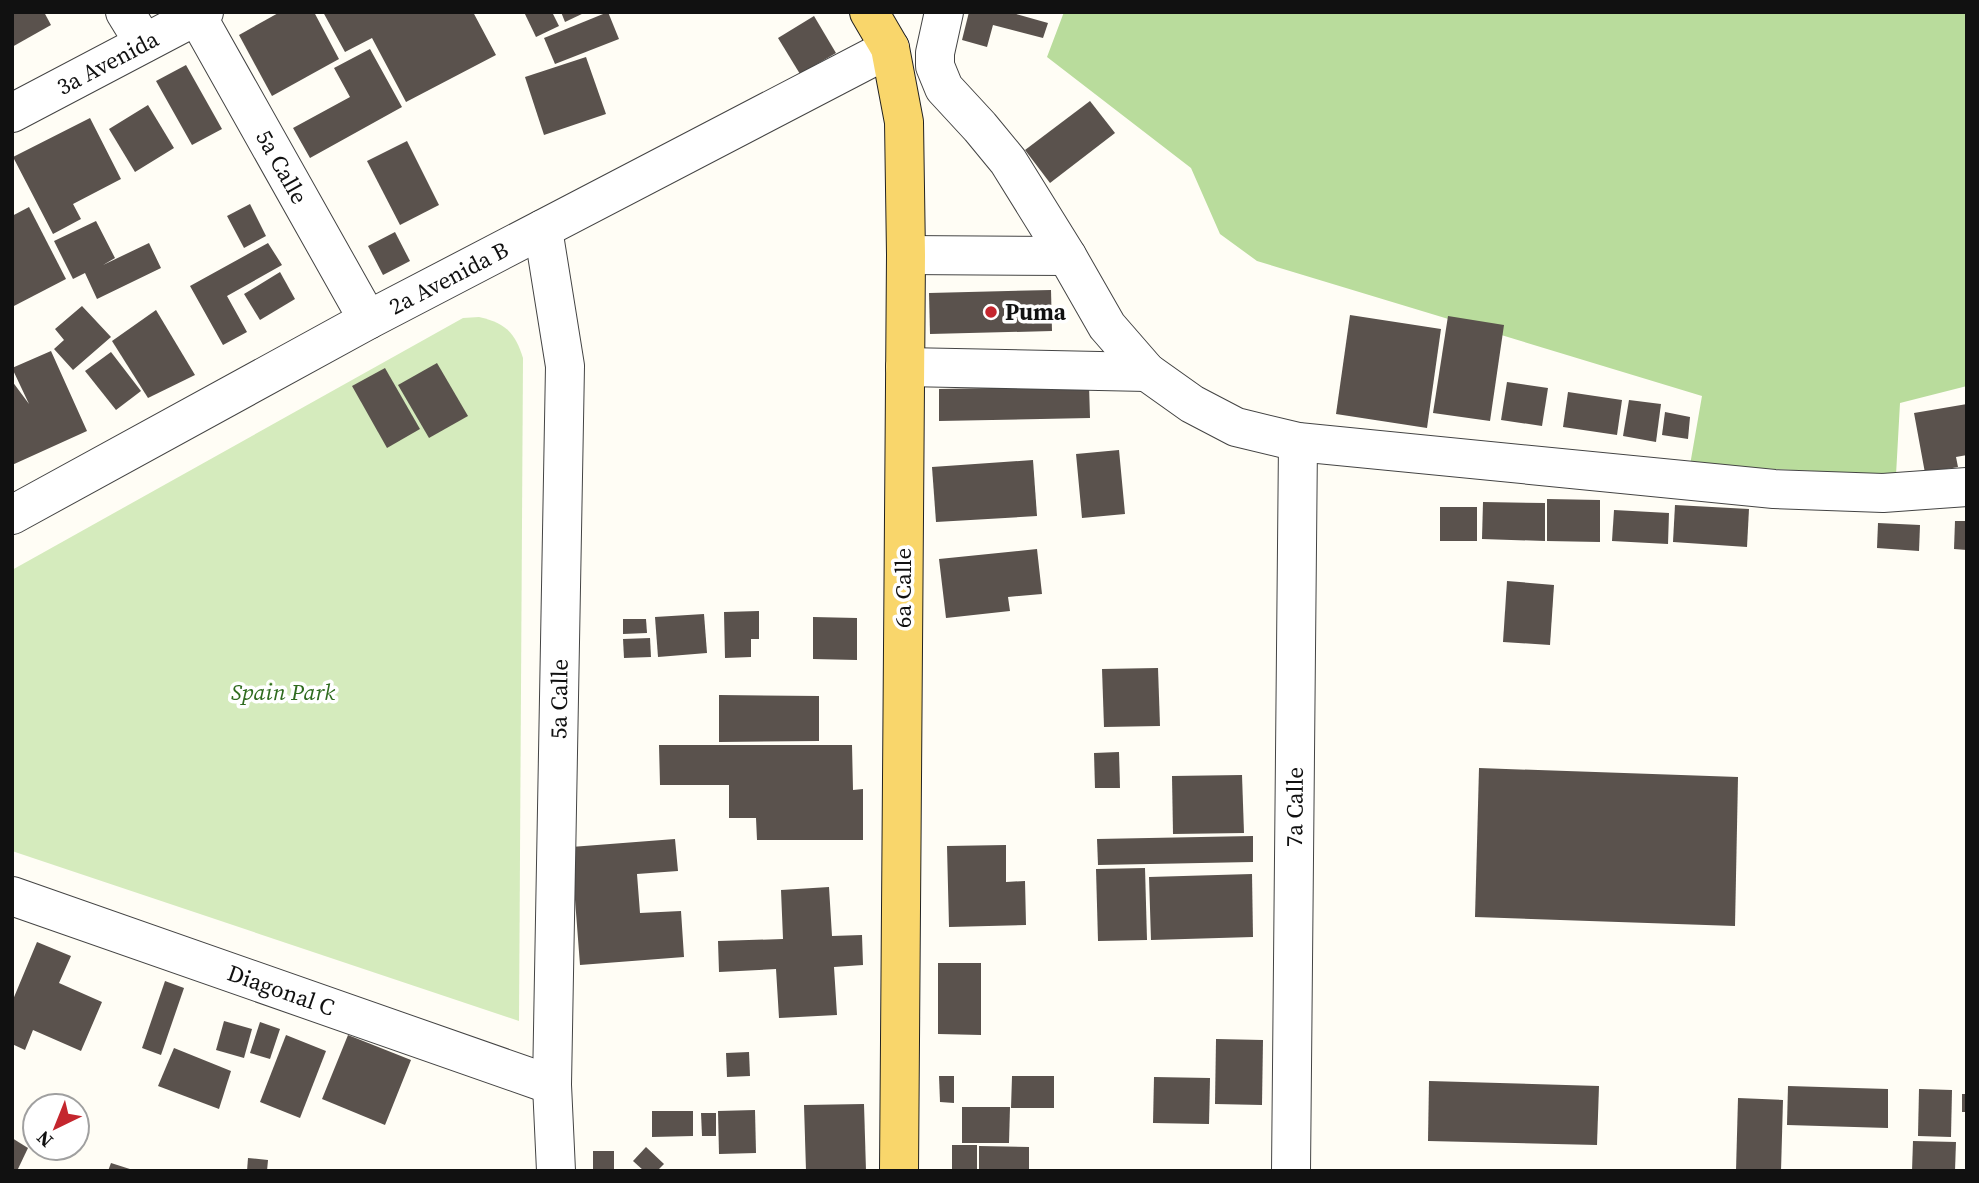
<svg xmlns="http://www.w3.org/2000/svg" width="1979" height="1183" font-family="'Source Serif 4',serif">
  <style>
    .green { fill: #d5ebbd }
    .forest { fill: #b9dc9c }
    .building { fill: #5a524d }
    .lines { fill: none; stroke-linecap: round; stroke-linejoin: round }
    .minor-casing { stroke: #444; stroke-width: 40 }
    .major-casing { stroke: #222; stroke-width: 40 }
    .minor { stroke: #fff; stroke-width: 38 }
    .major { stroke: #f9d66b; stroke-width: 38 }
    .poi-dot { fill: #c4262e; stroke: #fff; stroke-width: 2.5 }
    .labels { text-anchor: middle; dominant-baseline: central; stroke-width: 7; stroke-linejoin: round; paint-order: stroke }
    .street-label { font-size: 23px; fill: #111; stroke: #fff }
    .poi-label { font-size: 23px; font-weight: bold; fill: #111; stroke: #fff; text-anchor: start }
    .park-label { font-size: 23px; font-style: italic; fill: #2f6b1f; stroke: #fff }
  </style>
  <rect width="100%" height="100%" fill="#fffdf5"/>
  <!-- green -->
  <path class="green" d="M479,317C505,323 515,332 523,358L519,1021L12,851V570L463,318Z"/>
  <!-- forest -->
  <path class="forest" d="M1064,12H1967V386L1900,403L1896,475L1690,465L1702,396L1257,261L1220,234L1191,168L1047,57Z"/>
  <!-- building -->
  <g class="building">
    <path d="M12,12H44L51,25L12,47Z"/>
    <path d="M280,12H314L339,59L272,96L239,35Z"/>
    <path d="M323,12H473L496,55L406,102L372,38L345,52Z"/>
    <path d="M524,12H552L559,26L536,37Z"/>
    <path d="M561,12H586L565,22Z"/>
    <path d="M608,12L619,39L555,64L544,38Z"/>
    <path d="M969,12H1009L1048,23L1043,38L993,25L987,47L962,40Z"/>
    <path d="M814,16L836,53L800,74L778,38Z"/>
    <path d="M370,49L402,107L310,158L293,128L350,97L334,68Z"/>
    <path d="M586,57L606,114L544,135L525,77Z"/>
    <path d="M186,65L222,129L192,145L156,81Z"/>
    <path d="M1090,101L1115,133L1050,183L1025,150Z"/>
    <path d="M148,105L174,148L135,172L109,129Z"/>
    <path d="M90,118L121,179L73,204L81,219L53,234L13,157Z"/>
    <path d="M407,141L439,205L400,225L367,161Z"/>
    <path d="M250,204L266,236L244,248L227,216Z"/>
    <path d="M29,207L66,279L12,307V216Z"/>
    <path d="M96,221L115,258L103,265L149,243L161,268L97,299L85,273L73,279L54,241Z"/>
    <path d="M395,232L410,261L383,275L368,246Z"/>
    <path d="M268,243L282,265L227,296L247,332L223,345L190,286Z"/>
    <path d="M280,272L295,299L260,320L244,294Z"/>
    <path d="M1051,290L1052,331L930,334L929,293Z"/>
    <path d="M82,306L111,337L73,370L54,349L64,340L55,329Z"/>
    <path d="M156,310L195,375L148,398L112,341Z"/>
    <path d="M1350,315L1441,329L1427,428L1336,414Z"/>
    <path d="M1448,316L1504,325L1490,421L1433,413Z"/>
    <path d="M51,351L87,431L12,465V381L29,404L12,368Z"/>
    <path d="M111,352L141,391L116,410L85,371Z"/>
    <path d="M437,363L468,416L429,438L398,385Z"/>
    <path d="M385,368L420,429L387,448L352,386Z"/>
    <path d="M1507,382L1548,388L1542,426L1501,420Z"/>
    <path d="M1089,386L1090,418L939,421V389Z"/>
    <path d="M1568,392L1622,400L1617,435L1563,427Z"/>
    <path d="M1629,400L1661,404L1656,442L1623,436Z"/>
    <path d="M1967,404V455L1956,457L1958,467L1925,473L1914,413Z"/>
    <path d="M1665,412L1690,417L1688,439L1662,435Z"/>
    <path d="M1119,450L1125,514L1082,518L1076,454Z"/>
    <path d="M1033,460L1037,516L936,522L932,467Z"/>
    <path d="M1547,499L1600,500V542L1547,541Z"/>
    <path d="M1483,502L1545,503V541L1482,539Z"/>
    <path d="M1675,505L1749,509L1747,547L1673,542Z"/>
    <rect x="1440" y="507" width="37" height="34"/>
    <path d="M1614,510L1669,513L1668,544L1612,541Z"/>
    <path d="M1955,521H1967V550L1954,549Z"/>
    <path d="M1878,523L1920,525L1919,551L1877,548Z"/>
    <path d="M1037,549L1042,594L1008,597L1010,611L946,618L939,559Z"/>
    <path d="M1507,581L1554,585L1550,645L1503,642Z"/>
    <path d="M759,611V639H751V657L725,658L724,612Z"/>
    <path d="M704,614L707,653L658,657L655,617Z"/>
    <path d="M813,617L857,618V660L813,659Z"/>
    <path d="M623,619H646L647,633L623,634Z"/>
    <path d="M650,638L651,657L624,658L623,639Z"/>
    <path d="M1158,668L1160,726L1104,727L1102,669Z"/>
    <path d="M719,695L819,696V741L719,742Z"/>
    <path d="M659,745H852L853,790L863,789V840H757L756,818H729V785H660Z"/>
    <path d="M1119,752L1120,788H1095L1094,753Z"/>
    <path d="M1479,768L1738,777L1735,926L1475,917Z"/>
    <path d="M1242,775L1244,833L1173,834L1172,776Z"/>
    <path d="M1253,836V862L1098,865L1097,839Z"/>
    <path d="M675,839L678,871L637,874L640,913L681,911L684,957L580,965L571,847Z"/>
    <path d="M1006,845V882L1025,881L1026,925L949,927L947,846Z"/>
    <path d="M1145,868L1147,940L1098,941L1096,869Z"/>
    <path d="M1252,874L1253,937L1151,940L1149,877Z"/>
    <path d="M829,887L832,936L862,935L863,965L834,967L837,1015L779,1018L776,969L719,972L718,941L783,939L781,890Z"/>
    <path d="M37,942L71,956L59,983L102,1002L81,1051L33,1030L25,1050L12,1044V1002Z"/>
    <path d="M938,963H981V1035L938,1034Z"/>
    <path d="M165,981L184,988L161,1055L142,1048Z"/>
    <path d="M224,1021L252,1029L244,1058L216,1050Z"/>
    <path d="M260,1022L280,1029L270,1059L250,1053Z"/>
    <path d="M286,1035L326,1051L300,1118L260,1102Z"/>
    <path d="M348,1035L411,1060L385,1125L322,1099Z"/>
    <path d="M1216,1039L1263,1040L1262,1105L1215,1104Z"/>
    <path d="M174,1048L231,1071L219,1109L158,1086Z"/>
    <path d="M749,1052L750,1076L727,1077L726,1053Z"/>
    <path d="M939,1076H954V1103L940,1102Z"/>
    <path d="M1012,1076H1054V1108H1011Z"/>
    <path d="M1154,1077L1210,1078L1209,1124L1153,1123Z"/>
    <path d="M1429,1081L1599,1086L1597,1145L1428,1141Z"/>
    <path d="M1788,1086L1888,1089V1128L1787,1125Z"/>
    <path d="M1919,1089L1952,1090L1951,1137L1918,1136Z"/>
    <rect x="1962" y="1094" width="5" height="18"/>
    <path d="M1738,1098L1783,1100L1781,1171H1736Z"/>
    <path d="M864,1104L866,1171H806L804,1105Z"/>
    <path d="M962,1107H1010L1009,1143H962Z"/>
    <path d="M755,1110L756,1153L719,1154L718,1111Z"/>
    <path d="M652,1111H693V1136L652,1137Z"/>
    <path d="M701,1113H716V1136H702Z"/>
    <path d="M12,1138L28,1148L17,1171H12Z"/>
    <path d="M1913,1141L1956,1142L1955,1171H1912Z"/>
    <rect x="952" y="1145" width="25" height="26"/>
    <path d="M979,1146L1029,1147V1171H979Z"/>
    <path d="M646,1147L664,1164L657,1171H644L633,1161Z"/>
    <path d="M593,1151H614V1170L593,1171Z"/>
    <path d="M248,1158L268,1160L267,1171H247Z"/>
    <path d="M111,1163L133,1170V1171H108Z"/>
  </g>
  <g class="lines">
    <!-- minor casing -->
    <g class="minor-casing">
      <g id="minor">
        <path d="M125,12L144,43"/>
        <path d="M944,12L935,53V66L944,88L980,127L1008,161L1067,256L1107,326L1147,372L1192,404L1236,427L1298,442L1774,489L1883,493L1967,487"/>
        <path id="s1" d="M197,16L368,320"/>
        <path id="s2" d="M12,113L204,12"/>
        <path d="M543,229L565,366L552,1085L556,1171"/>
        <path d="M906,255L1067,256"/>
        <path d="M905,367L1147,372"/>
        <path id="s3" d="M12,515L368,320L890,48"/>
        <path id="s4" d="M12,896L552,1085"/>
        <path id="s5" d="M1291,1171L1298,442"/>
      </g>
    </g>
    <!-- major casing -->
    <g class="major-casing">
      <path id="major" d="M869,12L890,48L904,122L906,255L899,1171"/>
    </g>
    <!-- minor -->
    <use href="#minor" class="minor"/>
    <!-- major -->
    <use href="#major" class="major"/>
  </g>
  <!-- markers -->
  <circle class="poi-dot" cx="991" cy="312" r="7"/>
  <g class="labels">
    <!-- street labels -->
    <g class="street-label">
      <text stroke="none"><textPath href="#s2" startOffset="108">3a Avenida</textPath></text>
      <text stroke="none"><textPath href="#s1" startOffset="173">5a Calle</textPath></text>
      <text stroke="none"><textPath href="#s3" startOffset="497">2a Avenida B</textPath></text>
      <text transform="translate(903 588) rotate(-90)">6a Calle</text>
      <text transform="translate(559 699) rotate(-89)">5a Calle</text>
      <text stroke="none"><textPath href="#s5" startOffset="364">7a Calle</textPath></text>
      <text stroke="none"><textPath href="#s4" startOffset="285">Diagonal C</textPath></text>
    </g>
    <!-- poi labels -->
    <g class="poi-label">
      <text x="1005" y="312">Puma</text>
    </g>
    <!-- park labels -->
    <g class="park-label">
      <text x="283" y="692">Spain Park</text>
    </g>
  </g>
  <!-- border -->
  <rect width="1979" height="1183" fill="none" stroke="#111111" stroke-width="28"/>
  <!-- north arrow -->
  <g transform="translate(56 1127) rotate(223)"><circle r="33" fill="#ffffff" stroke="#a0a0a0" stroke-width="2"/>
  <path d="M0-5L12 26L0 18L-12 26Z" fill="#c4262e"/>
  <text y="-10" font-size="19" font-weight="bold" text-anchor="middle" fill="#111111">N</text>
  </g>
</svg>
